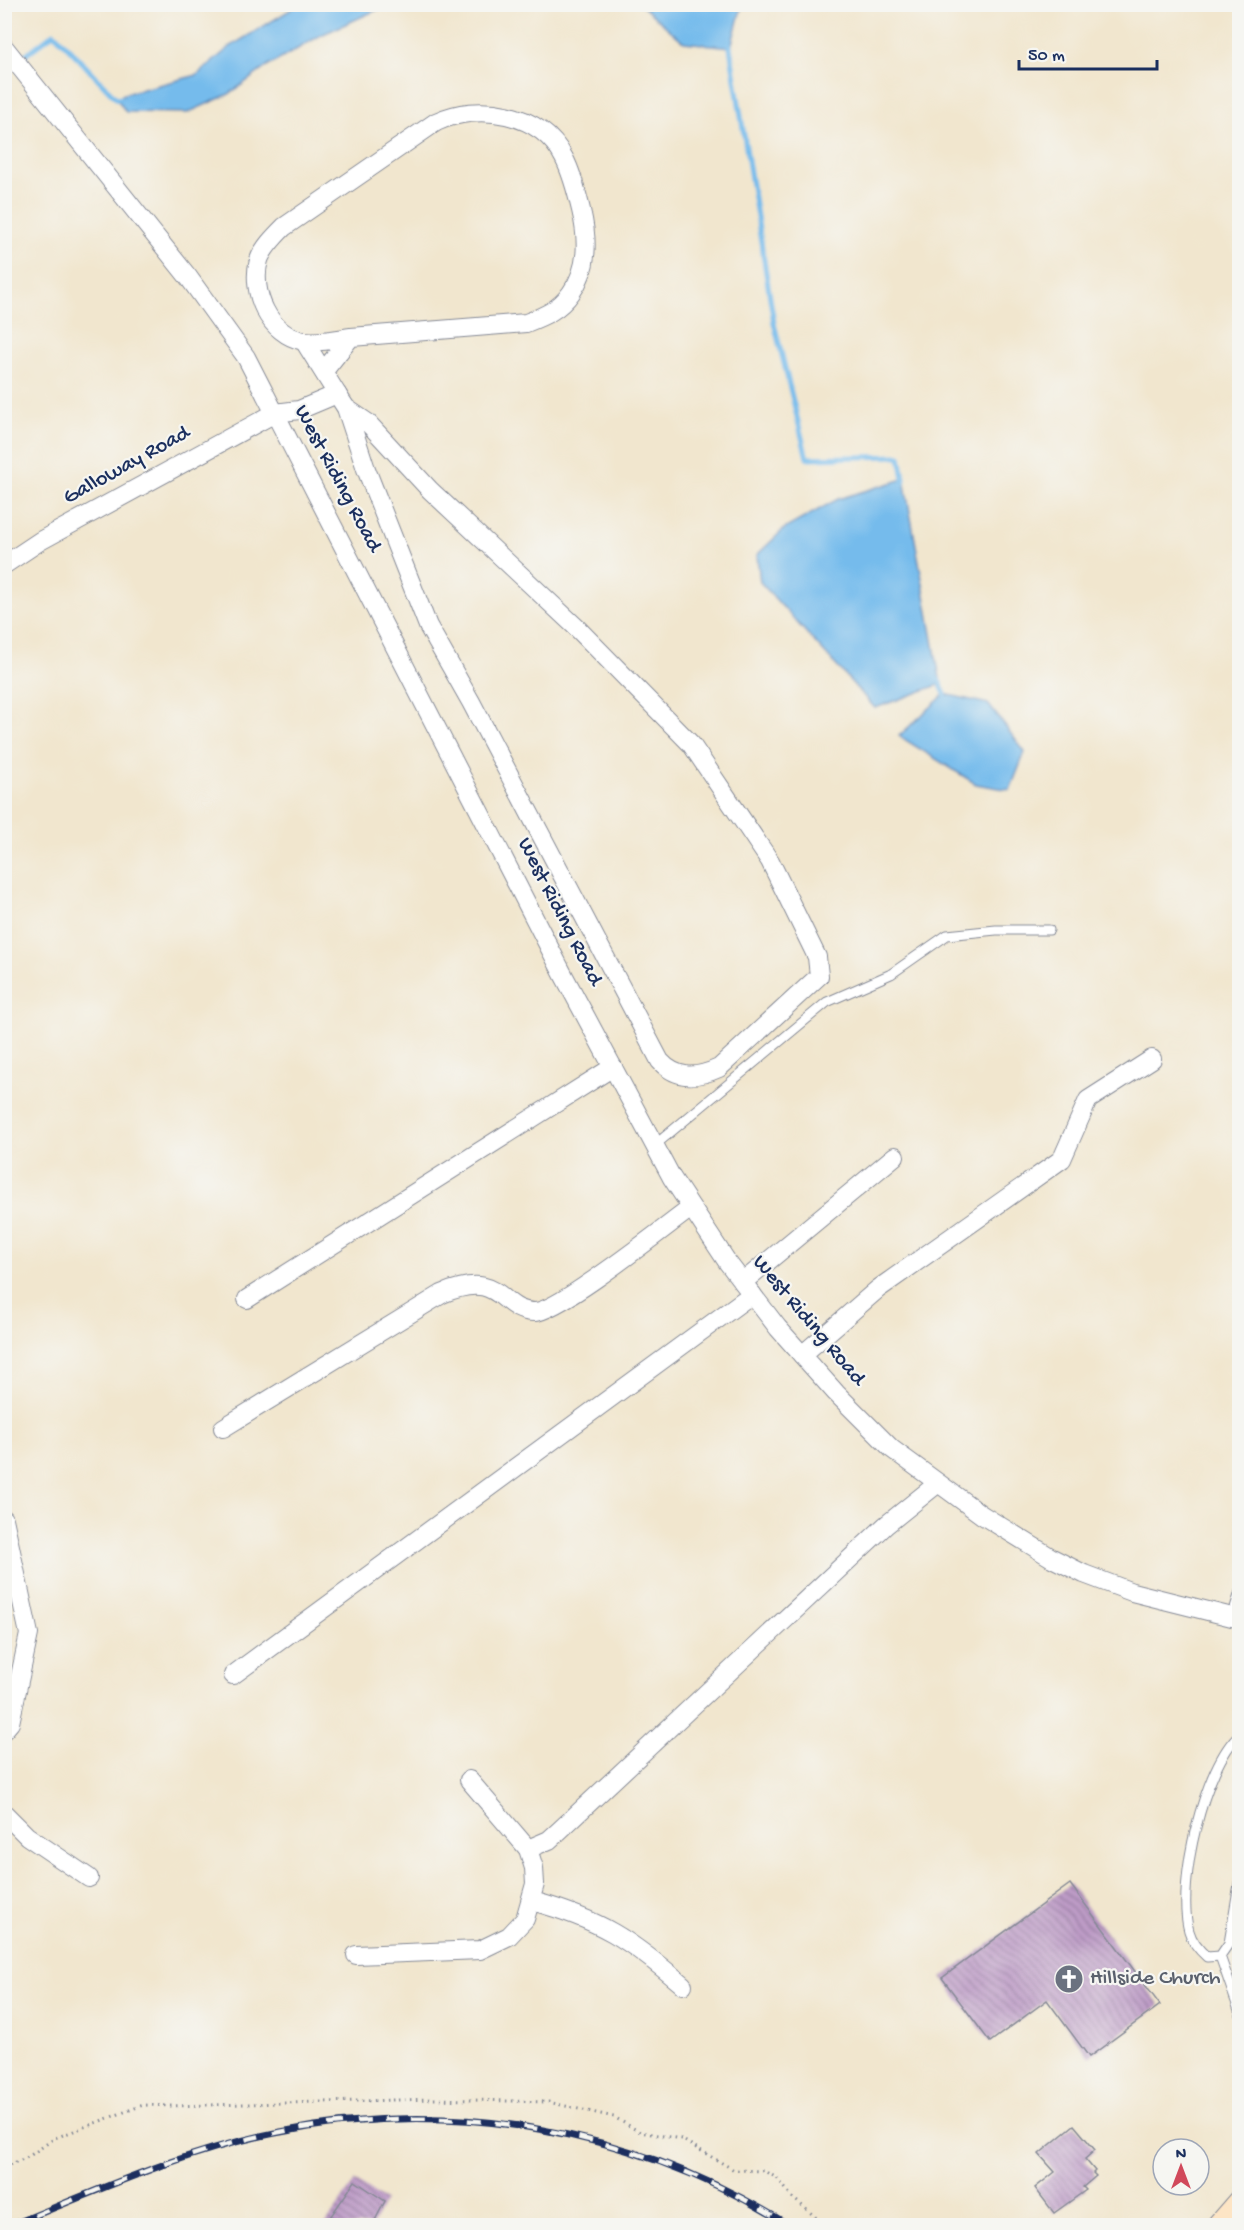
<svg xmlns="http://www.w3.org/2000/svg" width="1244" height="2230" font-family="'Gochi Hand',sans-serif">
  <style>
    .water { fill: #75bbec; stroke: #4875a5; stroke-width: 1.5 }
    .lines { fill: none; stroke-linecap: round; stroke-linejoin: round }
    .stream { stroke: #75bbec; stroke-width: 5 }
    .building { fill: url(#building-back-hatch) }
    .lane-casing { stroke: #868a96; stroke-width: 11 }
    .street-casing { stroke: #868a96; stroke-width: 20 }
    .secondary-casing { stroke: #868a96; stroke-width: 28 }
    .path { stroke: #868a96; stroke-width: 3; stroke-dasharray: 1.5 4.5; stroke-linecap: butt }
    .lane { stroke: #fff; stroke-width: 9 }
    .street { stroke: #fff; stroke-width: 18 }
    .secondary { stroke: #fde5c5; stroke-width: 26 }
    .rail-casing { stroke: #1b2f5e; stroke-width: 7 }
    .rail { stroke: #f6f6f2; stroke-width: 4.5; stroke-dasharray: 14; stroke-linecap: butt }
    .labels { text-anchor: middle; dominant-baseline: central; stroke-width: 4.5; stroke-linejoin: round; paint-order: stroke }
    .street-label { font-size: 22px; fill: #1b2f5e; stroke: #f6f6f2 }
    .worship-label { font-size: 22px; fill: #5b616d; stroke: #f6f6f2; text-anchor: start }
  </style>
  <defs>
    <pattern id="building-back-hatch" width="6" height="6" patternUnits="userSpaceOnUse" patternTransform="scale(1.5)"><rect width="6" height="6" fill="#bd9bc6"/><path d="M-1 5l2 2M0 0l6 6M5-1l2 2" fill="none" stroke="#997fa4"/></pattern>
  </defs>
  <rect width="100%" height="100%" fill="#f6f6f2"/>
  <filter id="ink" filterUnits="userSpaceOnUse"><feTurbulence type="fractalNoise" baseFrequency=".0167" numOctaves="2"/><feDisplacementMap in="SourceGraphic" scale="12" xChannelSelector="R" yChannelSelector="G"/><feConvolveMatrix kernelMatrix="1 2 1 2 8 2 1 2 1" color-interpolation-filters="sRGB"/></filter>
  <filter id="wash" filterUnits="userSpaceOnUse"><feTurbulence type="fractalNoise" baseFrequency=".008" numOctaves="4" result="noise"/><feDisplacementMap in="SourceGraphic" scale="24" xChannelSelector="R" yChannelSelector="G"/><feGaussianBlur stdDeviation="1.35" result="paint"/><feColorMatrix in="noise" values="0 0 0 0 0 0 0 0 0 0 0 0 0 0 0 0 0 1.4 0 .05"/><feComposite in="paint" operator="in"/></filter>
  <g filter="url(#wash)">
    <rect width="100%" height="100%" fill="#f1e6ce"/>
    <!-- water -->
    <g class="water">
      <path d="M298,5H388L321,35L265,68L229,94L187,113L126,112L117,99L124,94L197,75L231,46Z"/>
      <path d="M641,5H742L731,47L684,42Z"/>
      <path d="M904,479L941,684L875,708L760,582L757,555L784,529L838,499Z"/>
      <path d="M945,694L988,704L1025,752L1010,790L976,784L899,736Z"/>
    </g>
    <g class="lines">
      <!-- stream -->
      <g class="stream">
        <path d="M729,41L774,323L807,458L900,456L904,479L902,486"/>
        <path d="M24,56L54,33L117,99L122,98"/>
        <path d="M4,71H5"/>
        <path d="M938,679L945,694"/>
      </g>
    </g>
    <g id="blocks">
      <!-- building -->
      <g class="building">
        <path d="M1070,1884L1160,2005L1089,2057L1047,2000L990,2042L942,1978Z"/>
        <path d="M1074,2125L1095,2150L1085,2159L1095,2171L1093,2173L1096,2176L1083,2187L1086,2190L1054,2213L1035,2188L1055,2172L1039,2154Z"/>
        <path d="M355,2181L385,2201L372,2226H324Z"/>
      </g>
    </g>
  </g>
  <g filter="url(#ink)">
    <use href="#blocks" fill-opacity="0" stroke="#868a96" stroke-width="1.5"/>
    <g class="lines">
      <!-- lane casing -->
      <g class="lane-casing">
        <g id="lane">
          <path d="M655,1145L827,1002L891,974L947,935L996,930H1049"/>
          <path d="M1232,1617L1240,1592"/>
          <path d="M1240,1734C1204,1765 1176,1885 1189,1931C1192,1942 1199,1950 1207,1957L1220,1956L1229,1943L1240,1878"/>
          <path d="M1220,1956L1240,2013"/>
        </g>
      </g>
      <!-- street casing -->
      <g class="street-casing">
        <g id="street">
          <path d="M4,47L189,278L246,357L564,976L672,1178L728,1263L778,1328L836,1393L892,1449L982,1515L1052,1558L1084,1574L1132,1592L1240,1619"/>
          <path d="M324,371L351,337L526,323C544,316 559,310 571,293C589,268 588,239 581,210C577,193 572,173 564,158C541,112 478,102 436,122L284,227C275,236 263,248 259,260C250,292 269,335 304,341C319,343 337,339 351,337"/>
          <path d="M337,394L346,408L366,469L428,626L471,702L660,1061C677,1080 697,1078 719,1068L819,976L817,957L770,861L691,744L576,627L430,490L368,423L346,408"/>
          <path d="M4,565L40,541L275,413L299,410L337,394L304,341"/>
          <path d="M743,1282L895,1156"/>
          <path d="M247,1299L613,1067"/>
          <path d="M802,1355L878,1289L1062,1159L1088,1100L1152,1059"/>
          <path d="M223,1428L442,1294C504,1268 498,1312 535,1312C560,1311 665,1227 691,1208"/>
          <path d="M4,1519L29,1634L10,1723L4,1730"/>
          <path d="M233,1675L752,1294"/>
          <path d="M4,1813L27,1836L89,1878"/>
          <path d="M528,1849L549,1840L560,1830L886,1525L937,1484"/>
          <path d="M532,1901C601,1920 629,1939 683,1985"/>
          <path d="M356,1955L480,1950L509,1936L525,1919L535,1884L534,1868L528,1849L469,1780"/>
        </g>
      </g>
      <!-- secondary casing -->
      <g class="secondary-casing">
        <path id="secondary" d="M1220,2226L1240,2203"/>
      </g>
      <!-- path -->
      <path class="path" d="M4,2167L28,2157L55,2138L143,2105L171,2106L434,2099L548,2102L614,2117L640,2132L681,2139L734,2170L764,2171L777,2178L793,2198L826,2226"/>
      <!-- lane -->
      <use href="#lane" class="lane"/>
      <!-- street -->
      <use href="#street" class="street"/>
      <!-- secondary -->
      <use href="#secondary" class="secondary"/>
      <!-- rail casing -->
      <g class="rail-casing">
        <path id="rail" d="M9,2226C96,2191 184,2151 275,2133C452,2097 637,2129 790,2226"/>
      </g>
      <!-- rail -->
      <use href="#rail" class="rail"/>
    </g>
  </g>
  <!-- icons -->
  <defs>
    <g id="church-disc" transform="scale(1.5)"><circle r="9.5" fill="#6b7280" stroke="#f6f6f2"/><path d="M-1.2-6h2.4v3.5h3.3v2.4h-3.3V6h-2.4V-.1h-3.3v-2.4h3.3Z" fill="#fff"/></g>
  </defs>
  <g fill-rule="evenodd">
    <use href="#church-disc" x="1069" y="1979"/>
  </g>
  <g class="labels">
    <!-- street labels -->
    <g class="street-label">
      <text transform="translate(127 466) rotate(-29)">Galloway Road</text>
      <text transform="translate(337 479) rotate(62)">West Riding Road</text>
      <text transform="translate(559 912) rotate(63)">West Riding Road</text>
      <text transform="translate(808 1321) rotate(50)">West Riding Road</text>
    </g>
    <!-- worship labels -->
    <g class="worship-label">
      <text x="1090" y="1979">Hillside Church</text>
    </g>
  </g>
  <!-- margin -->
  <rect width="1244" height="2230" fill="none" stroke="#f6f6f2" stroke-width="24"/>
  <!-- north arrow -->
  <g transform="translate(1181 2167)"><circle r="28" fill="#f6f6f2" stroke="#9ea6b7" stroke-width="1.5"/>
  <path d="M0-4.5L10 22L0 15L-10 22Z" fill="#d1495b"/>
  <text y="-9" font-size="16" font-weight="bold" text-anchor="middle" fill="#1b2f5e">N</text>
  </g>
  <!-- scale -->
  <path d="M1019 60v9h138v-9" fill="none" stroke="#1b2f5e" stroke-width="3"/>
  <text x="1028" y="60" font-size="18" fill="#1b2f5e" stroke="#f6f6f2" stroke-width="4.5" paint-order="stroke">50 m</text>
</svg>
